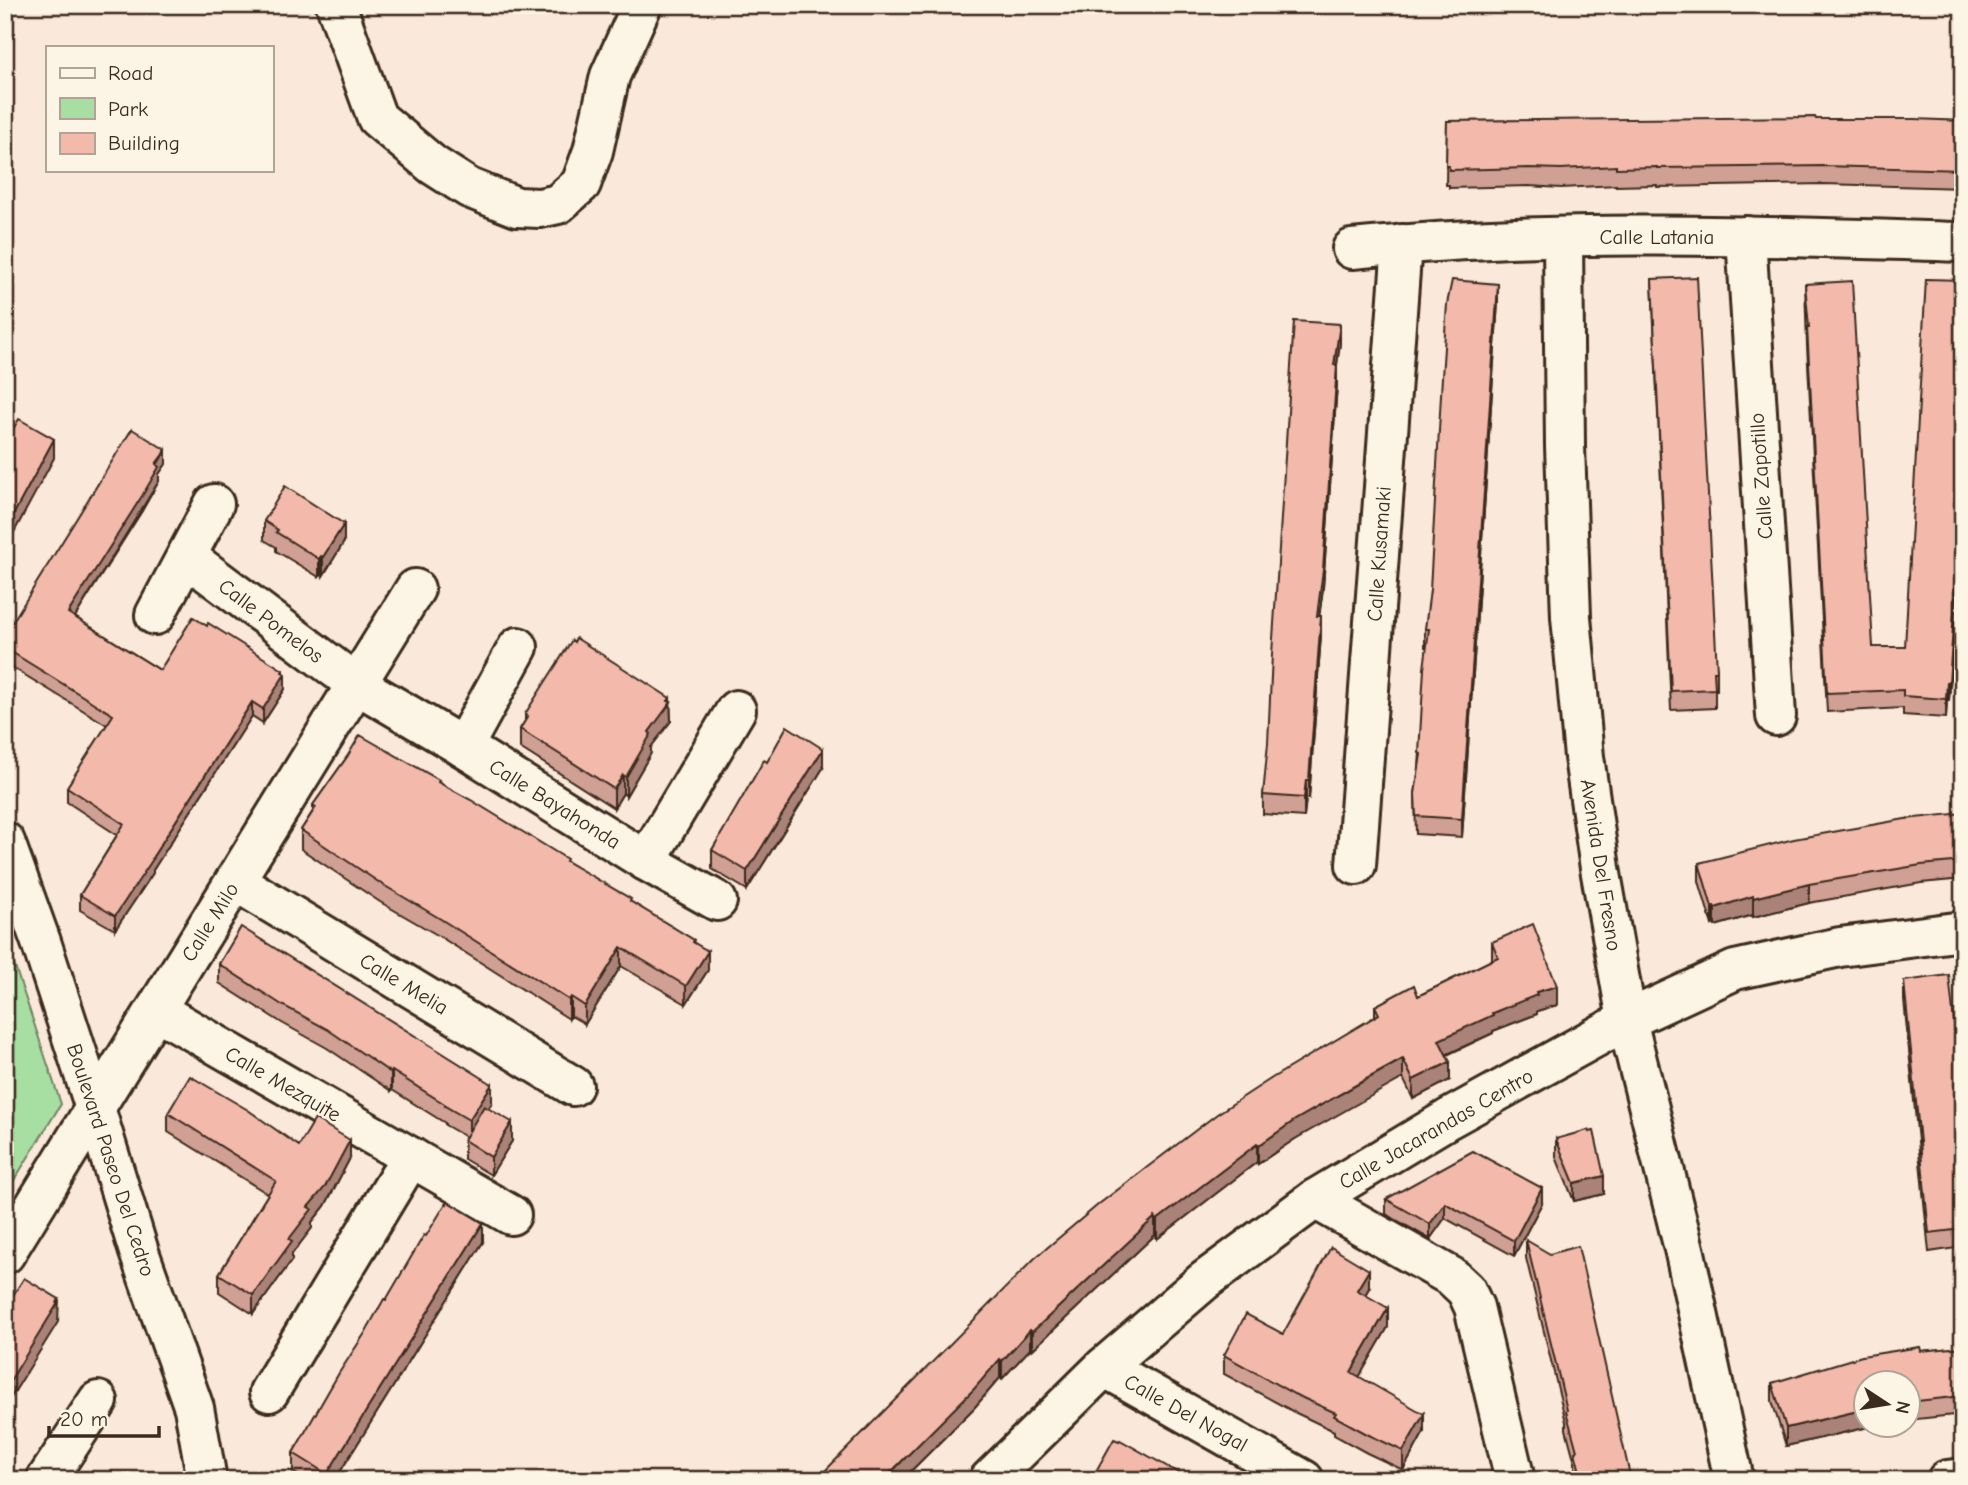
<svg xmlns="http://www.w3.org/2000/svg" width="1968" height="1485" font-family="'Comic Neue',sans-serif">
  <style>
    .green { fill: #a7dea2; stroke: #718460; stroke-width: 2 }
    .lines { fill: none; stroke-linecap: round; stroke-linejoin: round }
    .minor-casing { stroke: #3b2a1e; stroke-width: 44 }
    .minor { stroke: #fcf5e5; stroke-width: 38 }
    .wall { fill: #d1a094; stroke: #3b2a1e; stroke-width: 2 }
    .shaded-wall { fill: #aa8278; stroke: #3b2a1e; stroke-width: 2 }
    .building { fill: #f3baac; stroke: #3b2a1e; stroke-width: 2 }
    .labels { text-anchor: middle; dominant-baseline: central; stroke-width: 5; stroke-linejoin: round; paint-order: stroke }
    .street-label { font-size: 21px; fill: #3b2a1e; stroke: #fcf5e5 }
  </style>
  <rect width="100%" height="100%" fill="#fae9da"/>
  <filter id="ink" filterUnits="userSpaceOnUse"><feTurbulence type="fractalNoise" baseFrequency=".0143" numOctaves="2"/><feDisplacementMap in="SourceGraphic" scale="14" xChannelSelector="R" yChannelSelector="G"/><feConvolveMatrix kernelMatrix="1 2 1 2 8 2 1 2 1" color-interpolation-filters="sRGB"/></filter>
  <g filter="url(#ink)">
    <!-- green -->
    <path class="green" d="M5,937L61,1104L5,1195Z"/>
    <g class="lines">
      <!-- minor casing -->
      <g class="minor-casing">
        <g id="minor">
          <path d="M336,5L377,118L433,165L469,188L517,207L540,208L558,204L581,184L593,151L610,76L642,5"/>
          <path d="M1746,236L1776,716"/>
          <path d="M1563,238L1565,446L1571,617L1584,757L1600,868L1627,1020L1685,1253L1734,1480"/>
          <path d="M1352,249C1554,228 1760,236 1963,242"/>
          <path d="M187,557L356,684L463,747L646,861L717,901"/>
          <path d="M155,615L214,504"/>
          <path d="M463,747L518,647"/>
          <path d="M5,842L41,942L95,1108L139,1252L194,1408L207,1480"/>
          <path d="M646,861L736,710"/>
          <path d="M1356,865L1402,244"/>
          <path d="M235,881L573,1086"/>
          <path d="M156,1010L511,1215"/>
          <path d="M1315,1199L1452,1277L1466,1290L1474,1307L1515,1480"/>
          <path d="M5,1254L415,589"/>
          <path d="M1104,1367L1304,1480"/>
          <path d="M269,1392L411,1157"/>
          <path d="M46,1480L98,1401"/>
          <path d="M989,1480L1104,1367L1204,1281L1315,1199L1448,1119L1627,1020L1735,970L1840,947L1963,931"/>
          <path d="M1947,1480L1963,1478"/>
        </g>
      </g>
      <!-- minor -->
      <use href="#minor" class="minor"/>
    </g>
    <!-- wall -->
    <g class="wall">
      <path d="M1816,119L1963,121V188L1824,184L1657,187V185L1616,186V185L1561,188L1529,186L1449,188V185H1446L1447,121Z"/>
      <path d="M1652,279L1717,671V690H1715V708L1671,710Z"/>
      <path d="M1805,284L1873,647H1905L1954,631L1949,700H1947L1946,718L1903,715V708L1827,712L1807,346Z"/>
      <path d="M1498,302L1462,837L1416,834L1415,794L1419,767L1427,647H1425V629Z"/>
      <path d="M1340,343L1337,365V384L1323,588L1319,616L1321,635L1309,799L1306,798L1304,817L1263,814V795Z"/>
      <path d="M166,464L159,474V481L142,511L75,617L160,670L283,673L285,689L263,723L252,716L153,870V873L115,930L80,910V895L117,835L67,802V787L107,725L5,663V634Z"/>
      <path d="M264,521L344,542L323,576L321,575L319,577L276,551V547L264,540Z"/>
      <path d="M670,702L671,721L651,747V753L626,796L623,793L614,808L520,748V729L525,721V714Z"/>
      <path d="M347,757L439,783L631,902L694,943L708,970L686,1004L621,966L585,1024L571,1016L569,1019L439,936L380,902L301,849V830L313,811V805Z"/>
      <path d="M767,762L823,768L747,890L712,869V850Z"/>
      <path d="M1963,813V879L1921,883L1809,903L1753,917V915L1715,926L1714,924L1712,925L1699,881V863Z"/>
      <path d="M1492,942L1557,1005L1537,1011V1014L1493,1031V1033L1447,1055L1450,1080L1413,1099L1403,1078L1366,1097L1295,1139L1258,1164L1257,1162L1157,1239L1155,1235L1032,1350L1030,1349L1002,1379L1000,1378L974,1408L902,1480H816L1375,1016V1006L1418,996L1492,960Z"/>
      <path d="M219,964L492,1103L488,1108L512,1141L491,1175L464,1159V1140L466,1137L445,1125V1123L392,1090L391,1091L327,1048L282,1023L219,983Z"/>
      <path d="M1904,981L1963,1105V1247L1929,1252L1904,1000Z"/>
      <path d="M168,1113L350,1158L325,1206L312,1222V1228L292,1254V1260L253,1314L219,1292V1274L268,1194L168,1132Z"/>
      <path d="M1556,1139L1604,1194L1574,1201L1556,1157Z"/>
      <path d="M1386,1199L1542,1203L1514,1256L1445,1218L1430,1239L1386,1214Z"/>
      <path d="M426,1236L483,1242L335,1480H306L293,1472V1453Z"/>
      <path d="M1526,1240L1631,1480H1578L1575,1470V1463L1566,1429V1422L1526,1258Z"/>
      <path d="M1369,1288L1365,1295L1388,1327L1359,1377L1424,1432L1403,1470L1367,1453L1334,1435V1431L1294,1412L1224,1374V1355L1283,1334Z"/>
      <path d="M1963,1347V1414L1908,1420V1383H1866V1425H1877L1786,1446L1772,1401V1383L1921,1351Z"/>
    </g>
    <!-- shaded-wall -->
    <g class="shaded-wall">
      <path d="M1498,284V302L1462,837V819Z"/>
      <path d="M1340,324V343L1334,384V365Z"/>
      <path d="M1337,365V384L1323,588L1317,634V616Z"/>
      <path d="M54,439V458L5,549V530Z"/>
      <path d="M1963,447V466L1954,631L1949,700V682Z"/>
      <path d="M166,450V464L159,474V481L68,628V613Z"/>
      <path d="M344,524V542L323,576V557Z"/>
      <path d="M321,556V575L319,577V559Z"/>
      <path d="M1321,616V635L1309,799V780Z"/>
      <path d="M283,670V678L285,674V689L263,723V709Z"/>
      <path d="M1947,682V700L1946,718V699Z"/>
      <path d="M670,698L671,721L651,747V753L626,796V777L649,732Z"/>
      <path d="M252,702V716L153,870V873L115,930V916Z"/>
      <path d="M823,749V768L747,890V871Z"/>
      <path d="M623,775V793L614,808V789Z"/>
      <path d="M1306,780V798L1304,817V798Z"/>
      <path d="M1809,884V903L1753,917V898Z"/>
      <path d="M1753,896V915L1715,926V908Z"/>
      <path d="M1714,906V924L1712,925V907Z"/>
      <path d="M621,947V966L585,1024V1006Z"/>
      <path d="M708,951V970L686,1004V986Z"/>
      <path d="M1557,986V1005L1537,1011V1014L1493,1031V1033L1439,1058V1040L1536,992Z"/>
      <path d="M571,997V1016L569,1019V1000Z"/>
      <path d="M1403,1059V1078L1295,1139L1258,1164V1146L1295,1120Z"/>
      <path d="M1450,1062V1080L1413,1099V1080Z"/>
      <path d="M392,1071V1090L391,1091V1073Z"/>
      <path d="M492,1084V1103L469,1139V1120Z"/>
      <path d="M512,1122V1141L491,1175V1157Z"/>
      <path d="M350,1140V1158L325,1206L312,1222V1228L292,1254V1260L253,1314V1295Z"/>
      <path d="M1257,1144V1162L1157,1239V1220Z"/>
      <path d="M1604,1176V1194L1574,1201V1183Z"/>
      <path d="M1542,1188V1203L1514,1256V1241Z"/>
      <path d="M1445,1203V1218L1430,1239V1224Z"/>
      <path d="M1155,1217V1235L1032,1350V1332Z"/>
      <path d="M483,1223V1242L335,1480H327V1474Z"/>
      <path d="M1369,1270V1288L1357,1309V1290Z"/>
      <path d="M59,1299L58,1322L5,1407V1389Z"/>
      <path d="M1388,1308V1327L1351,1391V1372Z"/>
      <path d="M1030,1330V1349L1002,1379V1361Z"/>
      <path d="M1000,1359V1378L974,1408L902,1480H884Z"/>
      <path d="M1866,1409V1425L1873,1426L1786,1446V1428Z"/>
      <path d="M1424,1414V1432L1403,1470V1451Z"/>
    </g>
    <!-- building -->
    <g class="building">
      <path d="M1815,117L1816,119H1915L1963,121V170L1824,166L1657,168V167L1616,168V166L1561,169L1529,168L1449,170V166H1446L1447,121Z"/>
      <path d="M1697,277L1717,671H1714L1715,689L1671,691L1652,279Z"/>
      <path d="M1926,279L1963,280V447L1954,613L1949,682H1947L1946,699L1903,696V690L1827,693L1807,327H1809L1805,284L1852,281L1873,647H1905Z"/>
      <path d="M1452,280L1498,284L1462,819L1416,816L1415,794L1421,754L1419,753L1424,669L1429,629H1425L1430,590L1442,377L1447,304Z"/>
      <path d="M1294,321L1340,324L1334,365H1337L1323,570L1317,616H1321L1309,780H1306L1304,798L1263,795L1268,743L1272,654Z"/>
      <path d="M19,419L54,439L5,530V437L8,433L10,434Z"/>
      <path d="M132,429L166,450L156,464L159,467L142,496L68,613L160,670L193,617L207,626L208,623L283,670L282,672L285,674L263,709L252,702L152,858L153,859L115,916L80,895L124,824L67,787L113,715L5,648V634Z"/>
      <path d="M285,486L344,524L323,557L321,556L319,559L276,532L278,530L264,521Z"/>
      <path d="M576,638L670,698L668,701L671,702L649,732L651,734L626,777L623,775L614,789L520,729L528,716L525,714L572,640L574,642Z"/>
      <path d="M787,726L823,749L747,871L712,850L764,760L767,762Z"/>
      <path d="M360,735L439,780L438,782L471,800L567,859L566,861L631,899L630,901L694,940L693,942L708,951L686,986L621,947L585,1006L571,997L569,1000L439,918L380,883L301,830L316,807L313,805L347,757Z"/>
      <path d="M1963,813V861L1921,865L1809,884L1753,898V896L1715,908L1714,906L1712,907L1699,863L1794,839L1905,819Z"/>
      <path d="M1533,924L1557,986L1536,992L1537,995L1492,1013L1493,1015L1439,1040L1450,1062L1413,1080L1403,1059L1366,1079L1295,1120L1258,1146L1257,1144L1157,1220L1155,1217L1032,1332L1030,1330L1002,1361L1000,1359L974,1389L884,1479L882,1477L879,1480H816L1035,1258L1099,1204L1217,1114L1272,1078L1379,1014L1375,1006L1414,985L1418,996L1498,957L1492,942Z"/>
      <path d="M241,927L492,1084L469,1120L445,1106L446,1105L392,1071L391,1073L327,1029L282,1005L219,964Z"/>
      <path d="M1949,975L1963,1105V1229L1929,1233L1904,981Z"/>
      <path d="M190,1076L248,1110L299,1146L315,1119L350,1140L325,1187L308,1207L312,1209L289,1239L292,1241L253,1295L219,1274L276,1181L168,1113Z"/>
      <path d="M484,1106L512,1122L491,1157L464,1140Z"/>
      <path d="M1588,1130L1589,1132L1594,1131L1604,1176L1574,1183L1556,1139Z"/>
      <path d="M1473,1151L1542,1188L1514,1241L1445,1203L1430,1224L1386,1199Z"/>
      <path d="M448,1202L483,1223L327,1474L293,1453L339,1373L365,1333L384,1299L386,1300L424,1235L426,1236L446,1203L447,1204Z"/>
      <path d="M1526,1240L1550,1254L1578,1246L1631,1480H1582L1575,1452L1577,1451L1566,1411L1567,1410Z"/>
      <path d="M1331,1247L1369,1270L1357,1290L1388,1308L1351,1372L1424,1414L1403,1451L1367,1434L1334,1416L1336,1413L1294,1394L1224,1355L1246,1314L1283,1334Z"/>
      <path d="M24,1278L59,1299L57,1303H58L5,1389V1308Z"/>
      <path d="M1920,1347L1921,1351L1963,1347V1396L1908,1402V1383H1866V1409L1786,1428L1772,1383L1862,1356Z"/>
      <path d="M1114,1439L1119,1441L1120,1440L1191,1480H1091Z"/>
    </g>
  </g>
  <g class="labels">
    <!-- street labels -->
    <g class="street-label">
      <text x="1657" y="237">Calle Latania</text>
      <text transform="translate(1761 476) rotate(-94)">Calle Zapotillo</text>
      <text transform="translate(1379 554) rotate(-86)">Calle Kusamaki</text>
      <text transform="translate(271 621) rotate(37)">Calle Pomelos</text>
      <text transform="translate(555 804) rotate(32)">Calle Bayahonda</text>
      <text transform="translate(1601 865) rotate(81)">Avenida Del Fresno</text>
      <text transform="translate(210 922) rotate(-58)">Calle Milo</text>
      <text transform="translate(404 984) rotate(31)">Calle Melia</text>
      <text transform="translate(283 1084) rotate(30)">Calle Mezquite</text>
      <text transform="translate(1436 1129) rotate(-30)">Calle Jacarandas Centro</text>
      <text transform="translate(111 1160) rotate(72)">Boulevard Paseo Del Cedro</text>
      <text transform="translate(1186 1413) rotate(29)">Calle Del Nogal</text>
    </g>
  </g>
  <!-- margin -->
  <rect width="1968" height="1485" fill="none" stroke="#fcf5e5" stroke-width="28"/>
  <rect x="14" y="14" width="1940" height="1457" fill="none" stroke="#3b2a1e" stroke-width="2.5" filter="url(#ink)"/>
  <!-- legend -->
  <rect x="46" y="46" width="228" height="126" fill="#fcf5e5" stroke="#afa495" stroke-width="2"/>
  <rect x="60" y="68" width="35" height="10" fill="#fcf5e5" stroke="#afa495" stroke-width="2"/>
  <text x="108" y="80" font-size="21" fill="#3b2a1e">Road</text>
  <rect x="60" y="98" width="35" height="21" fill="#a7dea2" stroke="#afa495" stroke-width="2"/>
  <text x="108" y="116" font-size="21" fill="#3b2a1e">Park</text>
  <rect x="60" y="133" width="35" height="21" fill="#f3baac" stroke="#afa495" stroke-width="2"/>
  <text x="108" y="150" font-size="21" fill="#3b2a1e">Building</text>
  <!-- north arrow -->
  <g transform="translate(1887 1404) rotate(102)"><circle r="33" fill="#fcf5e5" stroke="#afa495" stroke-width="2"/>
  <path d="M0-5L12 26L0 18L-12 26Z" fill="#3b2a1e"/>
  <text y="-10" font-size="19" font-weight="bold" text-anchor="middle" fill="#3b2a1e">N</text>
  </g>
  <!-- scale -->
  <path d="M49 1426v10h110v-10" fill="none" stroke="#3b2a1e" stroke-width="3.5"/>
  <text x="60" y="1426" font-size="21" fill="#3b2a1e" stroke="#fcf5e5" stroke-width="5" paint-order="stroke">20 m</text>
</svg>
